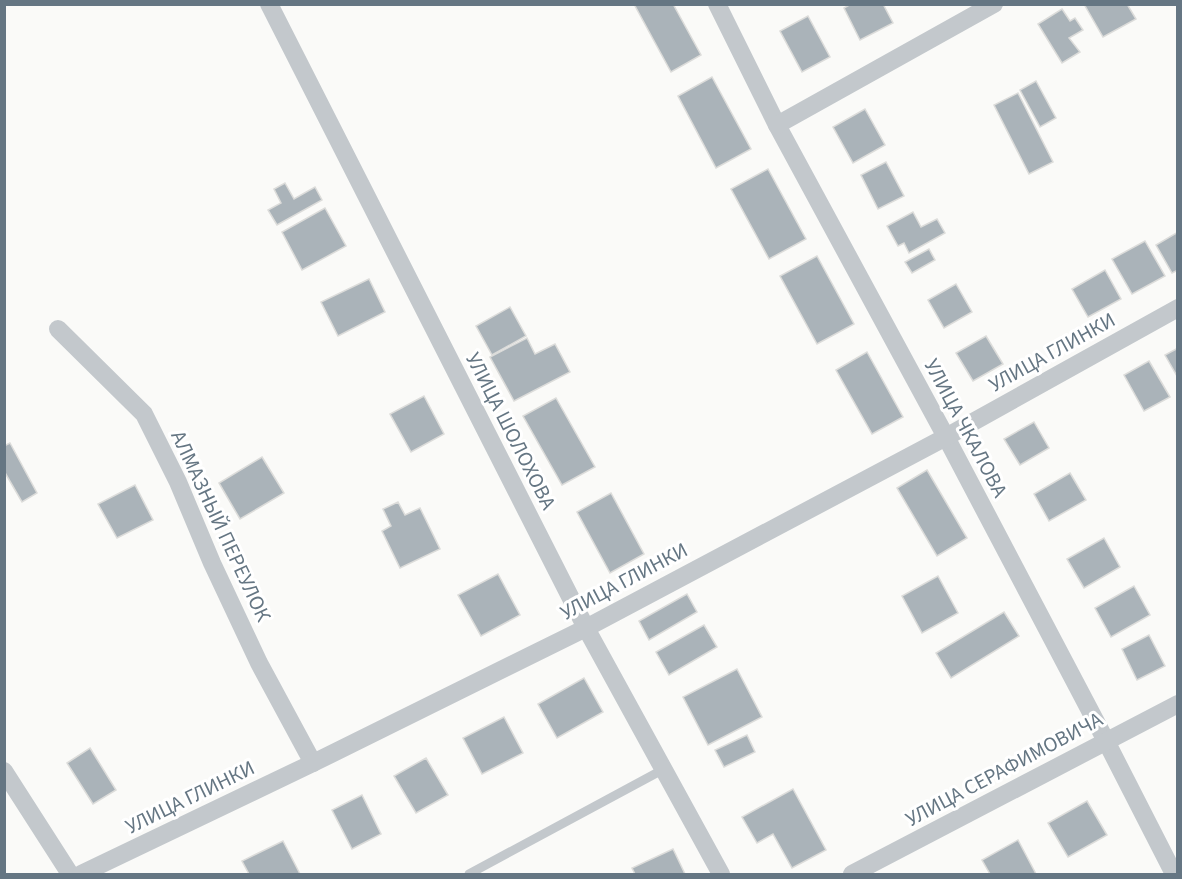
<svg xmlns="http://www.w3.org/2000/svg" width="1182" height="879" font-family="'Source Sans 3',sans-serif">
  <style>
    .building { fill: #aab3b9; stroke: #dcdcda; stroke-width: 1.5 }
    .lines { fill: none; stroke-linecap: round; stroke-linejoin: round }
    .lane { stroke: #c3c8cc; stroke-width: 9 }
    .street { stroke: #c3c8cc; stroke-width: 18 }
    .labels { text-anchor: middle; dominant-baseline: central; stroke-width: 6; stroke-linejoin: round; paint-order: stroke }
    .street-label { font-size: 21px; fill: #657683; stroke: #fff }
  </style>
  <rect width="100%" height="100%" fill="#fafaf8"/>
  <!-- building -->
  <g class="building">
    <path d="M634,4H673L701,55L671,72Z"/>
    <path d="M851,4H883L893,23L860,40L844,8Z"/>
    <path d="M1084,4H1127L1136,19L1103,37Z"/>
    <path d="M1062,9L1070,21L1075,18L1083,30L1069,38L1080,52L1062,63L1038,24Z"/>
    <path d="M808,16L830,57L802,72L780,31Z"/>
    <path d="M712,77L751,149L716,168L678,96Z"/>
    <path d="M1036,81L1056,118L1040,127L1020,90Z"/>
    <path d="M1018,93L1053,162L1029,174L994,105Z"/>
    <path d="M865,109L885,145L853,163L833,127Z"/>
    <path d="M886,162L904,196L878,209L861,175Z"/>
    <path d="M768,169L806,239L769,259L731,189Z"/>
    <path d="M285,183L294,199L315,187L322,200L277,225L268,210L281,203L274,189Z"/>
    <path d="M325,208L346,246L302,270L282,232Z"/>
    <path d="M913,212L921,227L937,219L945,233L909,253L904,243L898,246L887,226Z"/>
    <path d="M1178,232V270L1172,273L1156,245Z"/>
    <path d="M1145,241L1165,276L1132,294L1112,259Z"/>
    <path d="M929,249L935,260L912,273L905,262Z"/>
    <path d="M817,256L854,324L817,344L780,276Z"/>
    <path d="M1105,270L1121,299L1088,317L1072,289Z"/>
    <path d="M369,279L385,312L338,336L321,302Z"/>
    <path d="M956,284L972,312L944,328L928,300Z"/>
    <path d="M510,307L526,336L492,355L476,326Z"/>
    <path d="M986,336L1003,364L973,381L956,353Z"/>
    <path d="M527,338L535,354L555,344L570,372L514,401L490,357Z"/>
    <path d="M1178,348V376H1177L1165,355Z"/>
    <path d="M867,352L903,417L872,434L836,370Z"/>
    <path d="M1149,361L1170,397L1144,411L1124,375Z"/>
    <path d="M424,396L444,434L411,452L390,414Z"/>
    <path d="M556,398L595,467L562,485L523,416Z"/>
    <path d="M1034,422L1049,448L1020,465L1004,439Z"/>
    <path d="M10,443L37,493L22,502L4,471V446Z"/>
    <path d="M262,457L284,493L240,519L219,483Z"/>
    <path d="M927,470L967,538L937,556L897,488Z"/>
    <path d="M1070,473L1086,500L1049,521L1034,494Z"/>
    <path d="M135,485L153,520L117,538L98,504Z"/>
    <path d="M611,493L644,554L610,573L577,512Z"/>
    <path d="M398,502L405,515L420,508L440,549L400,568L382,531L391,526L383,509Z"/>
    <path d="M1104,538L1120,567L1084,588L1067,559Z"/>
    <path d="M498,574L520,615L481,636L458,595Z"/>
    <path d="M938,576L958,613L922,633L902,596Z"/>
    <path d="M1134,586L1150,615L1111,637L1095,608Z"/>
    <path d="M687,594L697,612L649,640L639,621Z"/>
    <path d="M1004,612L1019,636L951,678L936,653Z"/>
    <path d="M704,625L717,647L669,675L656,652Z"/>
    <path d="M1149,635L1165,666L1137,680L1122,649Z"/>
    <path d="M737,669L762,717L708,745L683,697Z"/>
    <path d="M584,678L603,712L557,738L538,704Z"/>
    <path d="M504,717L523,753L482,774L463,738Z"/>
    <path d="M747,735L755,752L724,767L715,750Z"/>
    <path d="M90,748L116,790L93,804L67,763Z"/>
    <path d="M426,758L448,795L416,813L394,776Z"/>
    <path d="M793,789L826,850L792,868L773,834L757,843L742,817Z"/>
    <path d="M362,795L381,834L352,849L332,810Z"/>
    <path d="M1087,801L1107,835L1068,857L1048,823Z"/>
    <path d="M1018,840L1036,874H990L982,860Z"/>
    <path d="M283,841L300,874H249L242,861Z"/>
    <path d="M673,849L685,874H635L632,868Z"/>
  </g>
  <g class="lines">
    <!-- lane -->
    <path class="lane" d="M469,874L664,769"/>
    <!-- street -->
    <g class="street">
      <path d="M269,4L586,628L721,874"/>
      <path d="M717,4L777,125L946,437L1106,741L1174,874"/>
      <path d="M777,125L994,4"/>
      <path d="M58,329L144,414L178,482L212,563L259,663L313,763"/>
      <path d="M4,771L70,874"/>
      <path d="M81,874L313,763L586,628L946,437L1178,308"/>
      <path d="M852,874L1178,704"/>
    </g>
  </g>
  <g class="labels">
    <!-- street labels -->
    <g class="street-label">
      <text transform="translate(1052 352) rotate(-29)">УЛИЦА ГЛИНКИ</text>
      <text transform="translate(966 428) rotate(62)">УЛИЦА ЧКАЛОВА</text>
      <text transform="translate(511 431) rotate(63)">УЛИЦА ШОЛОХОВА</text>
      <text transform="translate(221 526) rotate(65)">АЛМАЗНЫЙ ПЕРЕУЛОК</text>
      <text transform="translate(624 581) rotate(-28)">УЛИЦА ГЛИНКИ</text>
      <text transform="translate(1004 769) rotate(-28)">УЛИЦА СЕРАФИМОВИЧА</text>
      <text transform="translate(190 797) rotate(-26)">УЛИЦА ГЛИНКИ</text>
    </g>
  </g>
  <!-- border -->
  <rect width="1182" height="879" fill="none" stroke="#657683" stroke-width="12"/>
</svg>
